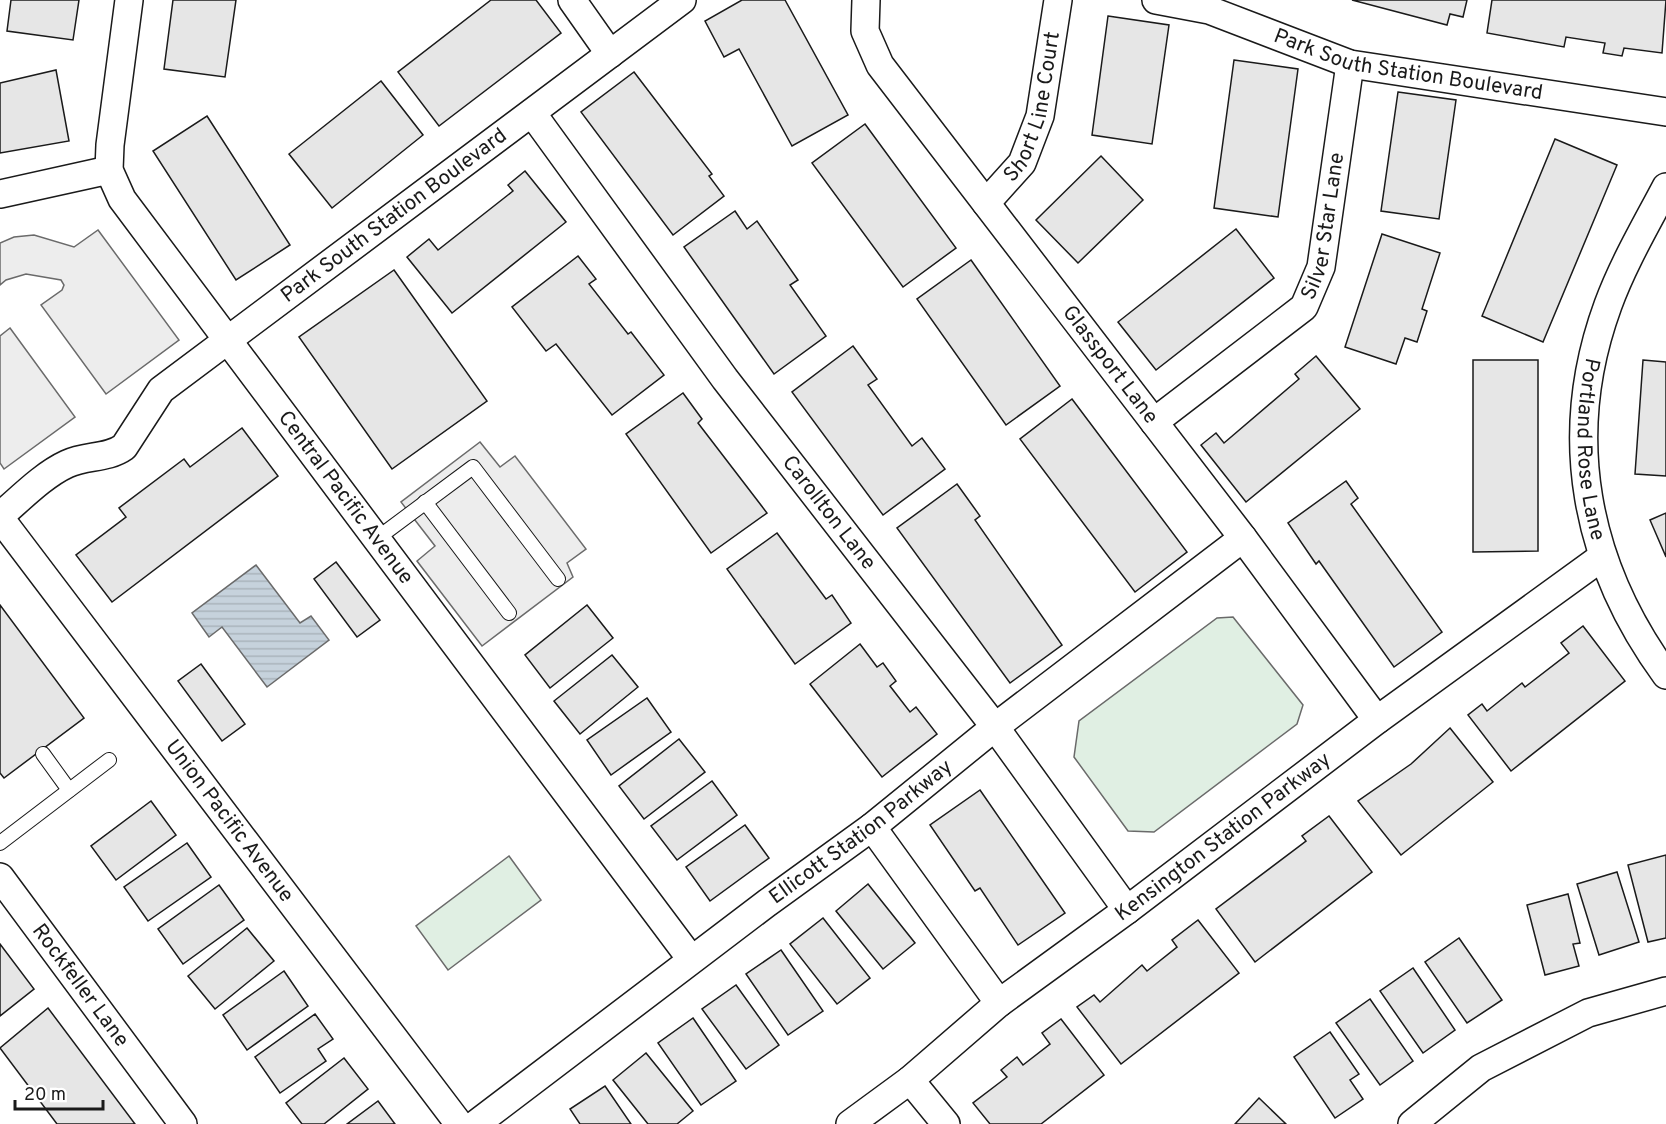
<svg xmlns="http://www.w3.org/2000/svg" width="1666" height="1124" font-family="Overpass,sans-serif">
  <style>
    .park { fill: #e0efe3; stroke: #6a6a6a; stroke-width: 1.5 }
    .parking { fill: #ededed; stroke: #6a6a6a; stroke-width: 1.5 }
    .water { fill: url(#water-rules); stroke: #6a6a6a; stroke-width: 1.5 }
    .building { fill: #e6e6e6; stroke: #1a1a1a; stroke-width: 1.5 }
    .lines { fill: none; stroke-linecap: round; stroke-linejoin: round }
    .lane-casing { stroke: #1a1a1a; stroke-width: 16 }
    .street-casing { stroke: #1a1a1a; stroke-width: 30 }
    .lane { stroke: #fff; stroke-width: 14 }
    .street { stroke: #fff; stroke-width: 27 }
    .labels { text-anchor: middle; dominant-baseline: central; stroke-width: 4.5; stroke-linejoin: round; paint-order: stroke }
    .street-label { font-size: 21px; fill: #1a1a1a; stroke: #fff }
  </style>
  <defs>
    <pattern id="water-rules" width="6" height="5" patternUnits="userSpaceOnUse" patternTransform="scale(1.5)"><rect width="6" height="5" fill="#c6d2dc"/><path d="M0 2.5h6" fill="none" stroke="#aab4bc"/></pattern>
  </defs>
  <rect width="100%" height="100%" fill="#fff"/>
  <!-- park -->
  <g class="park">
    <path d="M1233,617L1303,705L1297,724L1154,832L1128,831L1074,757L1079,721L1217,618Z"/>
    <path d="M509,856L541,900L448,970L416,926Z"/>
  </g>
  <!-- parking -->
  <g class="parking">
    <path d="M98,230L179,340L106,394L41,305L62,290L64,285L61,280L26,274L6,280L0,285V243L14,237L34,235L74,247Z"/>
    <path d="M10,328L75,417L4,469L0,463V336Z"/>
    <path d="M480,442L500,467L515,456L586,549L567,563L573,577L482,646L417,561L435,546L401,502Z"/>
  </g>
  <!-- water -->
  <path class="water" d="M256,565L300,623L311,616L329,640L267,687L222,627L209,637L192,613Z"/>
  <!-- building -->
  <g class="building">
    <path d="M11,0H79L73,40L7,31Z"/>
    <path d="M173,0H236L225,77L164,69Z"/>
    <path d="M491,0H536L561,33L439,126L398,72Z"/>
    <path d="M742,0H785L848,115L792,146L739,49L724,57L705,21Z"/>
    <path d="M1352,0H1467L1463,17L1450,14L1447,25Z"/>
    <path d="M1492,0H1666L1662,53L1624,48L1622,56L1603,53L1605,43L1566,37L1564,47L1487,33Z"/>
    <path d="M1108,16L1169,25L1152,144L1092,135Z"/>
    <path d="M1234,60L1298,69L1278,217L1214,208Z"/>
    <path d="M56,70L69,141L0,153V83Z"/>
    <path d="M634,72L712,174L709,176L724,196L673,235L581,112Z"/>
    <path d="M381,81L423,135L332,208L289,154Z"/>
    <path d="M1398,92L1456,100L1439,219L1381,211Z"/>
    <path d="M207,116L290,245L236,280L153,151Z"/>
    <path d="M865,124L956,248L903,287L812,163Z"/>
    <path d="M1555,139L1617,165L1543,342L1482,316Z"/>
    <path d="M1101,156L1143,200L1078,263L1036,220Z"/>
    <path d="M525,171L566,222L452,313L407,257L429,239L438,250L513,191L508,185Z"/>
    <path d="M735,211L747,229L757,221L798,280L790,285L826,336L774,374L684,247Z"/>
    <path d="M1236,229L1274,278L1156,370L1118,322Z"/>
    <path d="M1382,234L1440,253L1422,309L1427,311L1417,342L1405,338L1396,364L1345,347Z"/>
    <path d="M578,256L596,279L589,284L628,334L631,332L664,375L612,415L556,344L546,351L512,307Z"/>
    <path d="M971,260L1060,386L1006,425L917,299Z"/>
    <path d="M394,270L487,401L392,469L299,337Z"/>
    <path d="M853,346L877,379L868,385L912,446L922,438L945,469L883,515L792,392Z"/>
    <path d="M1316,356L1360,409L1246,502L1201,445L1216,433L1224,443L1299,379L1295,374Z"/>
    <path d="M1473,360H1538V551L1473,552Z"/>
    <path d="M1643,360L1666,362V476L1635,474Z"/>
    <path d="M683,393L702,419L698,423L767,513L711,553L626,434Z"/>
    <path d="M1072,399L1187,552L1135,592L1020,439Z"/>
    <path d="M242,428L278,476L112,602L76,555L126,517L119,508L184,459L190,467Z"/>
    <path d="M1346,481L1358,498L1351,504L1442,632L1394,667L1319,561L1316,564L1288,523Z"/>
    <path d="M957,484L980,516L975,520L1062,645L1010,683L897,528Z"/>
    <path d="M1666,513V557L1650,520Z"/>
    <path d="M777,533L826,599L832,595L851,623L795,664L727,569Z"/>
    <path d="M336,562L380,620L357,637L314,579Z"/>
    <path d="M0,605L84,718L4,778L0,773Z"/>
    <path d="M587,605L613,638L550,688L525,655Z"/>
    <path d="M1583,626L1625,681L1511,771L1468,715L1482,704L1487,711L1522,683L1525,687L1569,653L1561,643Z"/>
    <path d="M860,644L877,667L883,663L896,681L890,686L910,712L916,707L937,734L882,777L810,684Z"/>
    <path d="M612,655L638,687L580,734L554,701Z"/>
    <path d="M201,664L245,724L222,741L178,681Z"/>
    <path d="M647,698L671,732L611,775L587,740Z"/>
    <path d="M1450,728L1493,782L1401,855L1358,801L1411,764Z"/>
    <path d="M679,739L705,772L644,819L619,786Z"/>
    <path d="M712,781L737,815L677,860L651,826Z"/>
    <path d="M980,790L1065,913L1018,945L980,888L975,891L930,825Z"/>
    <path d="M151,801L176,835L116,880L91,846Z"/>
    <path d="M1329,816L1372,872L1255,962L1216,909L1306,841L1302,836Z"/>
    <path d="M745,825L769,858L710,901L686,867Z"/>
    <path d="M187,843L211,877L148,921L124,887Z"/>
    <path d="M1666,855V938L1648,942L1628,865Z"/>
    <path d="M1617,872L1639,942L1599,955L1577,884Z"/>
    <path d="M868,884L915,943L883,969L836,911Z"/>
    <path d="M219,885L244,920L183,964L158,929Z"/>
    <path d="M1568,894L1580,943L1573,944L1579,966L1545,975L1527,905Z"/>
    <path d="M823,918L870,978L837,1004L790,944Z"/>
    <path d="M1198,920L1239,973L1121,1064L1077,1007L1094,995L1100,1002L1142,965L1147,971L1177,947L1172,940Z"/>
    <path d="M247,928L274,961L215,1009L188,976Z"/>
    <path d="M1459,938L1502,1000L1467,1023L1425,962Z"/>
    <path d="M0,944L34,989L0,1016Z"/>
    <path d="M781,950L823,1011L788,1035L746,974Z"/>
    <path d="M1413,968L1455,1030L1423,1053L1380,991Z"/>
    <path d="M284,971L308,1006L247,1050L223,1015Z"/>
    <path d="M736,985L779,1045L746,1069L702,1009Z"/>
    <path d="M1370,999L1413,1061L1380,1085L1336,1023Z"/>
    <path d="M48,1008L135,1124H57L0,1048Z"/>
    <path d="M315,1014L333,1039L318,1049L326,1061L280,1093L255,1057Z"/>
    <path d="M693,1018L736,1081L701,1105L658,1043Z"/>
    <path d="M1061,1019L1104,1075L1041,1124H990L973,1103L1007,1077L1001,1070L1017,1057L1023,1065L1050,1044L1042,1033Z"/>
    <path d="M1330,1032L1359,1074L1350,1080L1363,1099L1335,1118L1294,1057Z"/>
    <path d="M646,1053L693,1111L677,1124H648L613,1080Z"/>
    <path d="M344,1058L368,1089L324,1124H302L286,1103Z"/>
    <path d="M605,1086L631,1124H580L570,1109Z"/>
    <path d="M1259,1098L1286,1124H1235Z"/>
    <path d="M378,1101L395,1124H347Z"/>
  </g>
  <g class="lines">
    <!-- lane casing -->
    <g class="lane-casing">
      <g id="lane">
        <path d="M425,502L509,613"/>
        <path d="M375,540L473,467L558,579"/>
        <path d="M43,754L69,790"/>
        <path d="M0,843L109,760"/>
      </g>
    </g>
    <!-- street casing -->
    <g class="street-casing">
      <g id="street">
        <path id="s1" d="M129,0L110,145L109,170L122,199L691,959"/>
        <path d="M572,0L610,54"/>
        <path id="s2" d="M866,0L865,31L880,65L1243,538L1377,720"/>
        <path id="s3" d="M1156,0L1209,10L1350,64L1666,112"/>
        <path id="s4" d="M532,113L725,379L995,727L1127,910"/>
        <path id="s5" d="M1666,187C1646,225 1623,264 1608,305C1560,436 1585,564 1666,675"/>
        <path d="M0,194L109,170"/>
        <path id="s6" d="M986,203L1022,163L1040,116L1058,0"/>
        <path id="s7" d="M1154,422L1304,307L1321,267L1350,64"/>
        <path id="s8" d="M0,516C20,499 43,475 67,464C86,455 107,459 124,447L161,390L682,0"/>
        <path id="s9" d="M0,518L459,1124"/>
        <path d="M872,827L999,1003"/>
        <path id="s10" d="M0,877L183,1124"/>
        <path d="M910,1080L946,1124"/>
        <path id="s11" d="M476,1124L767,903L872,827L995,727L1243,538"/>
        <path id="s12" d="M850,1124L910,1080L999,1003L1127,910L1377,720L1602,557"/>
        <path d="M1412,1124L1481,1068L1588,1013L1666,991"/>
      </g>
    </g>
    <!-- lane -->
    <use href="#lane" class="lane"/>
    <!-- street -->
    <use href="#street" class="street"/>
  </g>
  <g class="labels">
    <!-- street labels -->
    <g class="street-label">
      <text stroke="none"><textPath href="#s3" startOffset="262">Park South Station Boulevard</textPath></text>
      <text stroke="none"><textPath href="#s6" startOffset="111">Short Line Court</textPath></text>
      <text stroke="none"><textPath href="#s8" startOffset="504">Park South Station Boulevard</textPath></text>
      <text stroke="none"><textPath href="#s7" startOffset="273">Silver Star Lane</textPath></text>
      <text stroke="none"><textPath href="#s2" startOffset="446">Glassport Lane</textPath></text>
      <text stroke="none"><textPath href="#s5" startOffset="279">Portland Rose Lane</textPath></text>
      <text stroke="none"><textPath href="#s1" startOffset="576">Central Pacific Avenue</textPath></text>
      <text stroke="none"><textPath href="#s4" startOffset="498">Carollton Lane</textPath></text>
      <text stroke="none"><textPath href="#s9" startOffset="380">Union Pacific Avenue</textPath></text>
      <text stroke="none"><textPath href="#s11" startOffset="483">Ellicott Station Parkway</textPath></text>
      <text stroke="none"><textPath href="#s12" startOffset="471">Kensington Station Parkway</textPath></text>
      <text stroke="none"><textPath href="#s10" startOffset="135">Rockfeller Lane</textPath></text>
    </g>
  </g>
  <!-- scale -->
  <path d="M15 1100v9h88v-9" fill="none" stroke="#1a1a1a" stroke-width="3"/>
  <text x="24" y="1100" font-size="18" fill="#1a1a1a" stroke="#ffffff" stroke-width="4.5" paint-order="stroke">20 m</text>
</svg>
